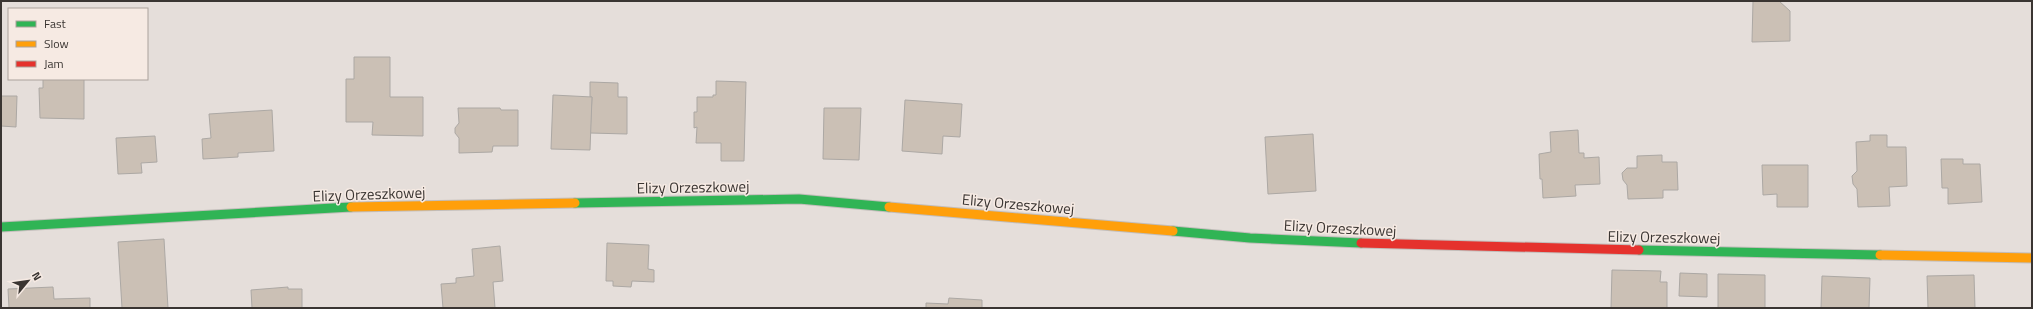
<svg xmlns="http://www.w3.org/2000/svg" width="2033" height="309" font-family="'Titillium Web',sans-serif">
  <style>
    .building { fill: #cbc0b5; stroke: #aca8a4 }
    .lines { fill: none; stroke-linecap: round; stroke-linejoin: round }
    .fast-casing { stroke: #c2bdba; stroke-width: 11 }
    .slow-casing { stroke: #c2bdba; stroke-width: 11 }
    .jam-casing { stroke: #c2bdba; stroke-width: 11 }
    .fast { stroke: #30b455; stroke-width: 9 }
    .slow { stroke: #ff9f0a; stroke-width: 9 }
    .jam { stroke: #e5322d; stroke-width: 9 }
    .labels { text-anchor: middle; dominant-baseline: central; stroke-width: 3; stroke-linejoin: round; paint-order: stroke }
    .street-label { font-size: 15px; fill: #3a3532; stroke: #f6eae3 }
  </style>
  <rect width="100%" height="100%" fill="#e5deda"/>
  <!-- building -->
  <g class="building">
    <path d="M1753,1H1779L1790,11V41L1752,42Z"/>
    <path d="M354,57H390V97H423V136L372,135L373,122H346V79H354Z"/>
    <path d="M43,79H84V119L40,118L39,88H43Z"/>
    <path d="M716,81L746,82L744,161H721V143H696L697,127L694,128V112H697V97H713V95H716Z"/>
    <path d="M590,82L618,83V97H627V134L590,133L592,97H590Z"/>
    <path d="M553,95L592,97L590,150L551,149Z"/>
    <path d="M1,96H17L16,127L1,126V136Z"/>
    <path d="M905,100L962,104L960,137L943,136L942,154L902,151Z"/>
    <path d="M458,108H500L501,110H518V146H493L492,152L459,153V138L455,133V128L459,123Z"/>
    <path d="M824,108H861L859,160L823,159Z"/>
    <path d="M272,110L274,151L238,153V157L203,159L202,139L211,138L209,114Z"/>
    <path d="M1578,130L1579,153H1584V158L1599,157L1600,184L1575,185L1576,196L1543,198L1542,179H1540L1539,154L1551,152L1550,132Z"/>
    <path d="M1313,134L1316,191L1268,194L1265,137Z"/>
    <path d="M1870,135H1887V147H1906L1907,186L1889,187L1890,206L1858,207L1857,189L1853,184L1852,176L1857,171L1856,142L1870,141Z"/>
    <path d="M155,136L157,162L141,163L142,173L118,174L116,138Z"/>
    <path d="M1662,155V162H1677L1678,190H1663V198L1628,199L1627,185L1623,180L1622,173L1627,168H1637V156Z"/>
    <path d="M1941,159H1963V164H1980L1982,202L1948,204V188H1942Z"/>
    <path d="M1762,165H1808V207H1777V194L1763,195Z"/>
    <path d="M164,239L168,308H122L118,242Z"/>
    <path d="M607,243L649,245L648,269L654,270V282L632,281L631,287L613,286V281H606Z"/>
    <path d="M500,246L503,281L493,282L495,308H443L441,284L456,283V278L474,276L472,249Z"/>
    <path d="M1612,270L1661,271L1660,282H1667V308H1611Z"/>
    <path d="M1680,273L1707,274V297L1679,296Z"/>
    <path d="M1718,274L1765,275V308H1718Z"/>
    <path d="M1974,275L1975,308H1928L1927,276Z"/>
    <path d="M1822,276L1870,278L1869,308H1821Z"/>
    <path d="M53,287L54,299L90,298V308H9L8,289Z"/>
    <path d="M288,287V289H302V308H252L251,290Z"/>
    <path d="M949,298L982,300V308H926V303L948,304Z"/>
  </g>
  <g class="lines">
    <!-- fast casing -->
    <g class="fast-casing">
      <g id="fast">
        <path d="M575,203L799,199L889,207"/>
        <path d="M1,227L351,207"/>
        <path d="M1173,231L1250,238L1361,243"/>
        <path d="M1639,250L1880,255"/>
      </g>
    </g>
    <!-- slow casing -->
    <g class="slow-casing">
      <g id="slow">
        <path d="M351,207L575,203"/>
        <path d="M889,207L1173,231"/>
        <path d="M1880,255L2032,258"/>
      </g>
    </g>
    <!-- jam casing -->
    <g class="jam-casing">
      <path id="jam" d="M1361,243L1639,250"/>
    </g>
    <!-- fast -->
    <use href="#fast" class="fast"/>
    <!-- slow -->
    <use href="#slow" class="slow"/>
    <!-- jam -->
    <use href="#jam" class="jam"/>
  </g>
  <g class="labels">
    <!-- street labels -->
    <g class="street-label">
      <text transform="translate(693 187) rotate(-1)">Elizy Orzeszkowej</text>
      <text transform="translate(369 194) rotate(-2)">Elizy Orzeszkowej</text>
      <text transform="translate(1018 204) rotate(5)">Elizy Orzeszkowej</text>
      <text transform="translate(1340 228) rotate(3)">Elizy Orzeszkowej</text>
      <text transform="translate(1664 237) rotate(1)">Elizy Orzeszkowej</text>
    </g>
  </g>
  <!-- border -->
  <rect width="2033" height="309" fill="none" stroke="#3a3532" stroke-width="4"/>
  <!-- legend -->
  <rect x="8" y="8" width="140" height="72" fill="#f6eae3" stroke="#aba29c"/>
  <rect x="16" y="21" width="20" height="6" fill="#30b455" stroke="#aba29c"/>
  <text x="44" y="28" font-size="12" fill="#3a3532">Fast</text>
  <rect x="16" y="41" width="20" height="6" fill="#ff9f0a" stroke="#aba29c"/>
  <text x="44" y="48" font-size="12" fill="#3a3532">Slow</text>
  <rect x="16" y="61" width="20" height="6" fill="#e5322d" stroke="#aba29c"/>
  <text x="44" y="68" font-size="12" fill="#3a3532">Jam</text>
  <!-- north arrow -->
  <g transform="translate(28 281) rotate(61)" stroke="#f6eae3" stroke-width="3" paint-order="stroke">
  <path d="M0-3L7 15L0 10L-7 15Z" fill="#3a3532"/>
  <text y="-6" font-size="11" font-weight="bold" text-anchor="middle" fill="#3a3532">N</text>
  </g>
</svg>
